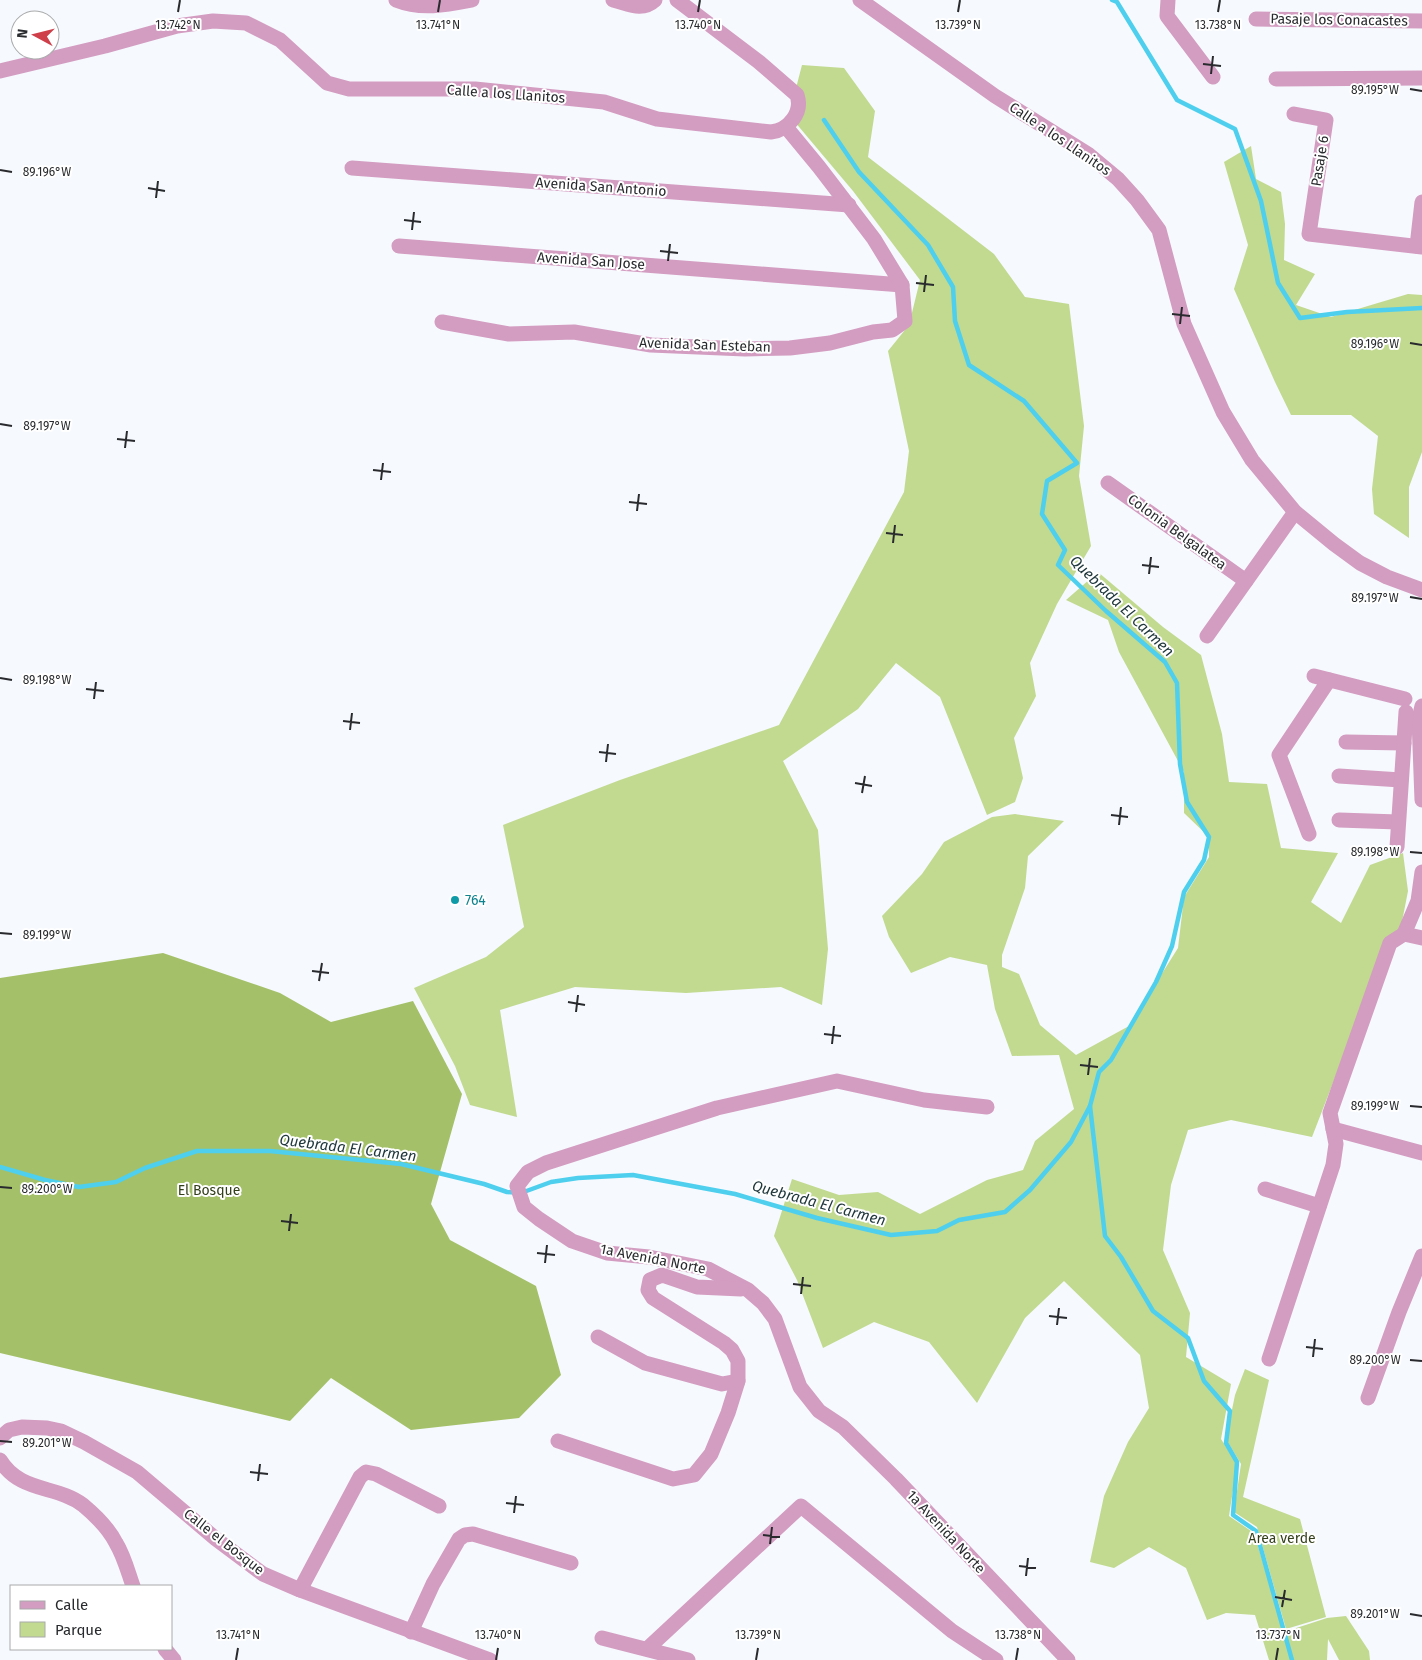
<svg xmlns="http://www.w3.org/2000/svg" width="1422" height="1660" font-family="'Fira Sans',sans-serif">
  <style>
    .green { fill: #c1da90 }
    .forest { fill: #a4c169 }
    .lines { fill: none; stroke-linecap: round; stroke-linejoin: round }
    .stream { stroke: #4ecfed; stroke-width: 4.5 }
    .minor { stroke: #d39cc1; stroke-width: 15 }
    .ticks { fill: none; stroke: #282a2d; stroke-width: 2 }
    .culture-dot { fill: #0f9aa8; stroke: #fff; stroke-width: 2 }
    .labels { text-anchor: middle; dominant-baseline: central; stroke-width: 4; stroke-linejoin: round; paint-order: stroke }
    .street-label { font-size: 14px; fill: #282a2d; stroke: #fff }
    .culture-label { font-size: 14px; fill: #0d838f; stroke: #fff; text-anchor: start }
    .park-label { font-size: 14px; fill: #333f1a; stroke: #fff }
    .water-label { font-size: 15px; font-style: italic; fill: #21383d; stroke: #fff }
    .ticks-label { font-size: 12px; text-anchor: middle; fill: #282a2d; stroke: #fff; stroke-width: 4; stroke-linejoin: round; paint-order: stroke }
  </style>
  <rect width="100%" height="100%" fill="#f6f9fe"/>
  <!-- green -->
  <g class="green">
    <path d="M802,65L844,68L875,111L868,157L994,254L1025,297L1069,304L1084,426L1079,476L1091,546L1057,604L1030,663L1036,696L1014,738L1023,778L1015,802L987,815L940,697L896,663L858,709L783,761L818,830L828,949L822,1005L781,987L686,993L575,987L500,1010L517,1117L470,1105L455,1066L414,988L486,957L524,927L503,825L620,780L779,725L904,492L909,451L888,351L909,325L920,280L853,191L789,115Z"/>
    <path d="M1251,146L1256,179L1281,192L1285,224L1284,260L1315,274L1296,305L1331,317L1408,294L1422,295V452L1409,487V538L1374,514L1372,489L1378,436L1351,415H1291L1275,382L1234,289L1248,245L1224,162Z"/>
    <path d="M1098,572L1163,627L1201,655L1222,734L1229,782L1267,784L1281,848L1338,853L1311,902L1341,923L1370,865L1403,853L1408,891L1400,932L1352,1034L1312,1137L1231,1120L1188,1130L1171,1185L1163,1250L1190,1313L1186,1357L1231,1384L1221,1439L1237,1464L1229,1516L1254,1533L1284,1632L1327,1618L1346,1616L1369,1651L1370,1660H1339L1328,1639L1327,1660H1269L1255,1615L1226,1613L1207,1620L1186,1568L1149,1547L1114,1568L1090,1562L1104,1496L1128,1442L1149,1408L1140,1355L1064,1281L1025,1318L977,1403L929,1342L874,1322L823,1348L797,1280L774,1236L792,1179L839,1195L878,1192L920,1214L987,1180L1023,1170L1035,1141L1074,1109L1059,1055L1012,1056L995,1009L987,965L950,957L911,973L889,937L882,916L922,874L944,842L992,817L1015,814L1064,821L1028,856L1025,888L1002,955V967L1019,974L1040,1025L1076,1055L1129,1026L1178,948L1184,897L1209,857V837L1184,813V772L1119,652L1108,620L1066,600Z"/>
    <path d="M1245,1369L1269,1380L1243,1497L1300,1519L1326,1617L1286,1629L1257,1527L1234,1512L1241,1464L1226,1439L1235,1395Z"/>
  </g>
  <!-- forest -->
  <path class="forest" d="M163,953L280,993L331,1022L413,1001L462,1094L431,1204L450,1240L536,1286L561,1375L519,1418L411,1430L331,1378L290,1421L0,1353V978Z"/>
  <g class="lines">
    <!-- stream -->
    <g class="stream">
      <path d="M1112,0L1117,2L1177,100L1235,129L1261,201L1278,283L1300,318L1347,312L1422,308"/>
      <path d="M1090,1106L1105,1236L1121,1257L1153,1311L1188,1338L1204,1381L1230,1411L1226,1443L1237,1462L1233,1515L1256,1531L1292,1660"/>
      <path d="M0,1167L45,1180L79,1187L116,1182L145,1168L197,1151H270L401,1164L484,1184L507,1192L521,1193L551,1182L578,1178L633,1175L735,1194L817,1218L891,1235L937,1231L959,1220L1005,1212L1030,1190L1071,1142L1090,1106L1099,1072L1111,1060L1156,982L1172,946L1184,892L1204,860L1209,837L1187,802L1180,764L1177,683L1165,662L1106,611L1058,565L1065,550L1042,514L1047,481L1077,463L1024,401L969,365L955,321L953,287L928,245L859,172L824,120"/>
    </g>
    <!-- minor -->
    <g class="minor">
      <path d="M396,0C421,10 446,5 472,0"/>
      <path d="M613,0C629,4 642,12 655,0"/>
      <path d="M860,0L995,96L1088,154L1118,179L1137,200L1159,230L1184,324L1223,412L1252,460L1295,512L1334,544L1360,563L1387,577L1422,590"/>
      <path d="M1168,0L1167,16L1213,77"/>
      <path d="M1256,19L1422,21"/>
      <path d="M0,71L105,46L177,26L213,21L246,23L280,40L327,83L349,89H475L604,102L657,119L771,132C789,130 803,112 797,95L759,62L677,0"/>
      <path d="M1276,79L1422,78"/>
      <path d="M1294,114L1326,120L1309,234L1422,247"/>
      <path d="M352,168L849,205"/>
      <path d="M399,246L902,285"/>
      <path d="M1417,246L1422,202"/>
      <path d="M442,322L509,334L574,332L651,345L745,349L790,348L830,343L873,332L892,330L905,321L902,285L874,239L819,167L786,127"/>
      <path d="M1108,483L1246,581"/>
      <path d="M1207,636L1295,512"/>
      <path d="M1314,676L1405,699"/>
      <path d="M1422,706L1419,719L1422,800"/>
      <path d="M1346,742L1404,743"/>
      <path d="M1339,776L1401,780"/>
      <path d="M1339,820L1398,822"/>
      <path d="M1309,834L1279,755L1329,680"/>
      <path d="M1397,847L1406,712"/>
      <path d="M1404,934L1422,938"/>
      <path d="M987,1107L924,1100L837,1081L717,1108L546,1163L528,1172L517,1186L524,1207L539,1219L572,1241L607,1253L649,1257L708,1269L748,1290L763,1303L775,1319L800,1387L819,1411L843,1427L896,1479L1068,1660"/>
      <path d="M1333,1129L1422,1153"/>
      <path d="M1265,1189L1319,1206"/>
      <path d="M598,1337L645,1363L722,1384L738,1381"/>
      <path d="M1269,1359L1333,1165L1336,1144L1330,1113L1390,943L1404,934L1418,901L1422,872"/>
      <path d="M1368,1398L1399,1312L1422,1256"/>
      <path d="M0,1438L9,1430L22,1427L47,1428L61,1431L84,1442L137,1472L216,1539L263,1574L300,1590L490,1660"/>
      <path d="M558,1441L673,1479L694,1475L711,1454L728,1413L738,1381V1361L732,1350L724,1343L653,1298L648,1290L650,1280L662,1275L697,1287L741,1289"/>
      <path d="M0,1460C20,1493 57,1485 83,1505C95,1515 109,1529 116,1543C124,1556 128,1572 133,1586"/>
      <path d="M300,1590L360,1477L366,1472L376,1474L439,1506"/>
      <path d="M411,1632L433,1584L459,1539L465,1535L473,1534L571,1563"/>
      <path d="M602,1638L688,1660"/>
      <path d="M165,1649L174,1660"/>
      <path d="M647,1649L801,1506L952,1631L996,1660"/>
    </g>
  </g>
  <!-- ticks -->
  <path class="ticks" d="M178,12L180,0M438,12L440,0M698,12L700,0M958,12L960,0M1218,12L1220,0M1203,64L1221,66M1211,74L1213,56M1410,89L1422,91M0,170L12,172M148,188L165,191M156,198L158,181M404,220L421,222M412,230L414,212M660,251L678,253M668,261L670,244M916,283L934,285M924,292L926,275M1172,314L1190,316M1180,324L1182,307M1410,343L1422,345M0,424L12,426M117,439L135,441M125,448L127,431M373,470L391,472M381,480L383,463M629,502L647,504M637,511L639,494M886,533L903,535M893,543L895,525M1142,565L1159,567M1149,574L1151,557M1410,597L1422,599M0,678L12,680M86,689L104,691M94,699L96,682M343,721L360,723M350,730L352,713M599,752L616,754M606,762L608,744M855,783L872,786M862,793L865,776M1111,815L1128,817M1119,825L1121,807M1410,852L1422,853M0,933L12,934M312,971L329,973M319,981L322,963M568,1002L585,1005M576,1012L578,995M824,1034L841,1036M832,1044L834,1026M1080,1065L1098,1067M1088,1075L1090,1058M1410,1106L1422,1107M0,1187L12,1188M281,1221L298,1223M289,1231L291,1214M537,1253L555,1255M545,1263L547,1245M793,1284L811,1286M801,1294L803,1277M1049,1316L1067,1318M1057,1325L1059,1308M1306,1347L1323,1349M1313,1357L1315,1339M1410,1360L1422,1361M0,1441L12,1442M250,1472L268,1474M258,1481L260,1464M506,1503L524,1505M514,1513L516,1496M763,1535L780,1537M770,1544L772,1527M1019,1566L1036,1568M1026,1576L1028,1558M1275,1597L1292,1600M1282,1607L1285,1590M1410,1614L1422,1616M236,1660L238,1648M496,1660L498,1648M756,1660L758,1648M1016,1660L1018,1648M1276,1660L1278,1648"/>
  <!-- markers -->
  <circle class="culture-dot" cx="455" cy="900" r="5"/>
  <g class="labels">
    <!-- street labels -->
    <g class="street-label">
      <text transform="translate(1339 20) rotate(1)">Pasaje los Conacastes</text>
      <text transform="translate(506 94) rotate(4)">Calle a los Llanitos</text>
      <text transform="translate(1060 139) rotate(34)">Calle a los Llanitos</text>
      <text transform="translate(1320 161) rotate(-81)">Pasaje 6</text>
      <text transform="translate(601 187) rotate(4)">Avenida San Antonio</text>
      <text transform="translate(591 261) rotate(4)">Avenida San Jose</text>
      <text transform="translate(705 345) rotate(2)">Avenida San Esteban</text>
      <text transform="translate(1177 532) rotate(36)">Colonia Belgalatea</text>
      <text transform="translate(653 1259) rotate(11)">1a Avenida Norte</text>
      <text transform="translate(946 1532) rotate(47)">1a Avenida Norte</text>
      <text transform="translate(224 1542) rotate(38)">Calle el Bosque</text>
    </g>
    <!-- culture labels -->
    <g class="culture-label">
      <text x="465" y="900">764</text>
    </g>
    <!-- park labels -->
    <g class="park-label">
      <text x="209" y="1190">El Bosque</text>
      <text x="1282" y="1538">Area verde</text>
    </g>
    <!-- water labels -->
    <g class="water-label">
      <text transform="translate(1122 606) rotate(44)">Quebrada El Carmen</text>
      <text transform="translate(348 1148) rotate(7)">Quebrada El Carmen</text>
      <text transform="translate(819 1203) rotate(15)">Quebrada El Carmen</text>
    </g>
  </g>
  <g class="ticks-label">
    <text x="178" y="29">13.742°N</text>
    <text x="438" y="29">13.741°N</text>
    <text x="698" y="29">13.740°N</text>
    <text x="958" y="29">13.739°N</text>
    <text x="1218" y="29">13.738°N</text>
    <text x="1375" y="94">89.195°W</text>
    <text x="47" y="176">89.196°W</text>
    <text x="1375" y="348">89.196°W</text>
    <text x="47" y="430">89.197°W</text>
    <text x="1375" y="602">89.197°W</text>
    <text x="47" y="684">89.198°W</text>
    <text x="1375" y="856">89.198°W</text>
    <text x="47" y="939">89.199°W</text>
    <text x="1375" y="1110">89.199°W</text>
    <text x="47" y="1193">89.200°W</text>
    <text x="1375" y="1364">89.200°W</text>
    <text x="47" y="1447">89.201°W</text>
    <text x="1375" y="1618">89.201°W</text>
    <text x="238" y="1639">13.741°N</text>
    <text x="498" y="1639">13.740°N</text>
    <text x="758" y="1639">13.739°N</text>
    <text x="1018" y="1639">13.738°N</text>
    <text x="1278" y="1639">13.737°N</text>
  </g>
  <!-- legend -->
  <rect x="10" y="1585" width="162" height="65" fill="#ffffff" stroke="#a9aaab"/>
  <rect x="20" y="1601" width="25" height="8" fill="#d39cc1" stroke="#a9aaab"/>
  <text x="55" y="1610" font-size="15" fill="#282a2d">Calle</text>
  <rect x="20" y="1622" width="25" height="15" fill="#c1da90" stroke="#a9aaab"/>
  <text x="55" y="1635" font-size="15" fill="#282a2d">Parque</text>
  <!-- north arrow -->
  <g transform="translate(35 35) rotate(277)"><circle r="24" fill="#ffffff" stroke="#a9aaab"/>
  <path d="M0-4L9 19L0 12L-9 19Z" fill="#cf3f49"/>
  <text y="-8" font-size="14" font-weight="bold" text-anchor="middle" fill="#282a2d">N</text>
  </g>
</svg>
